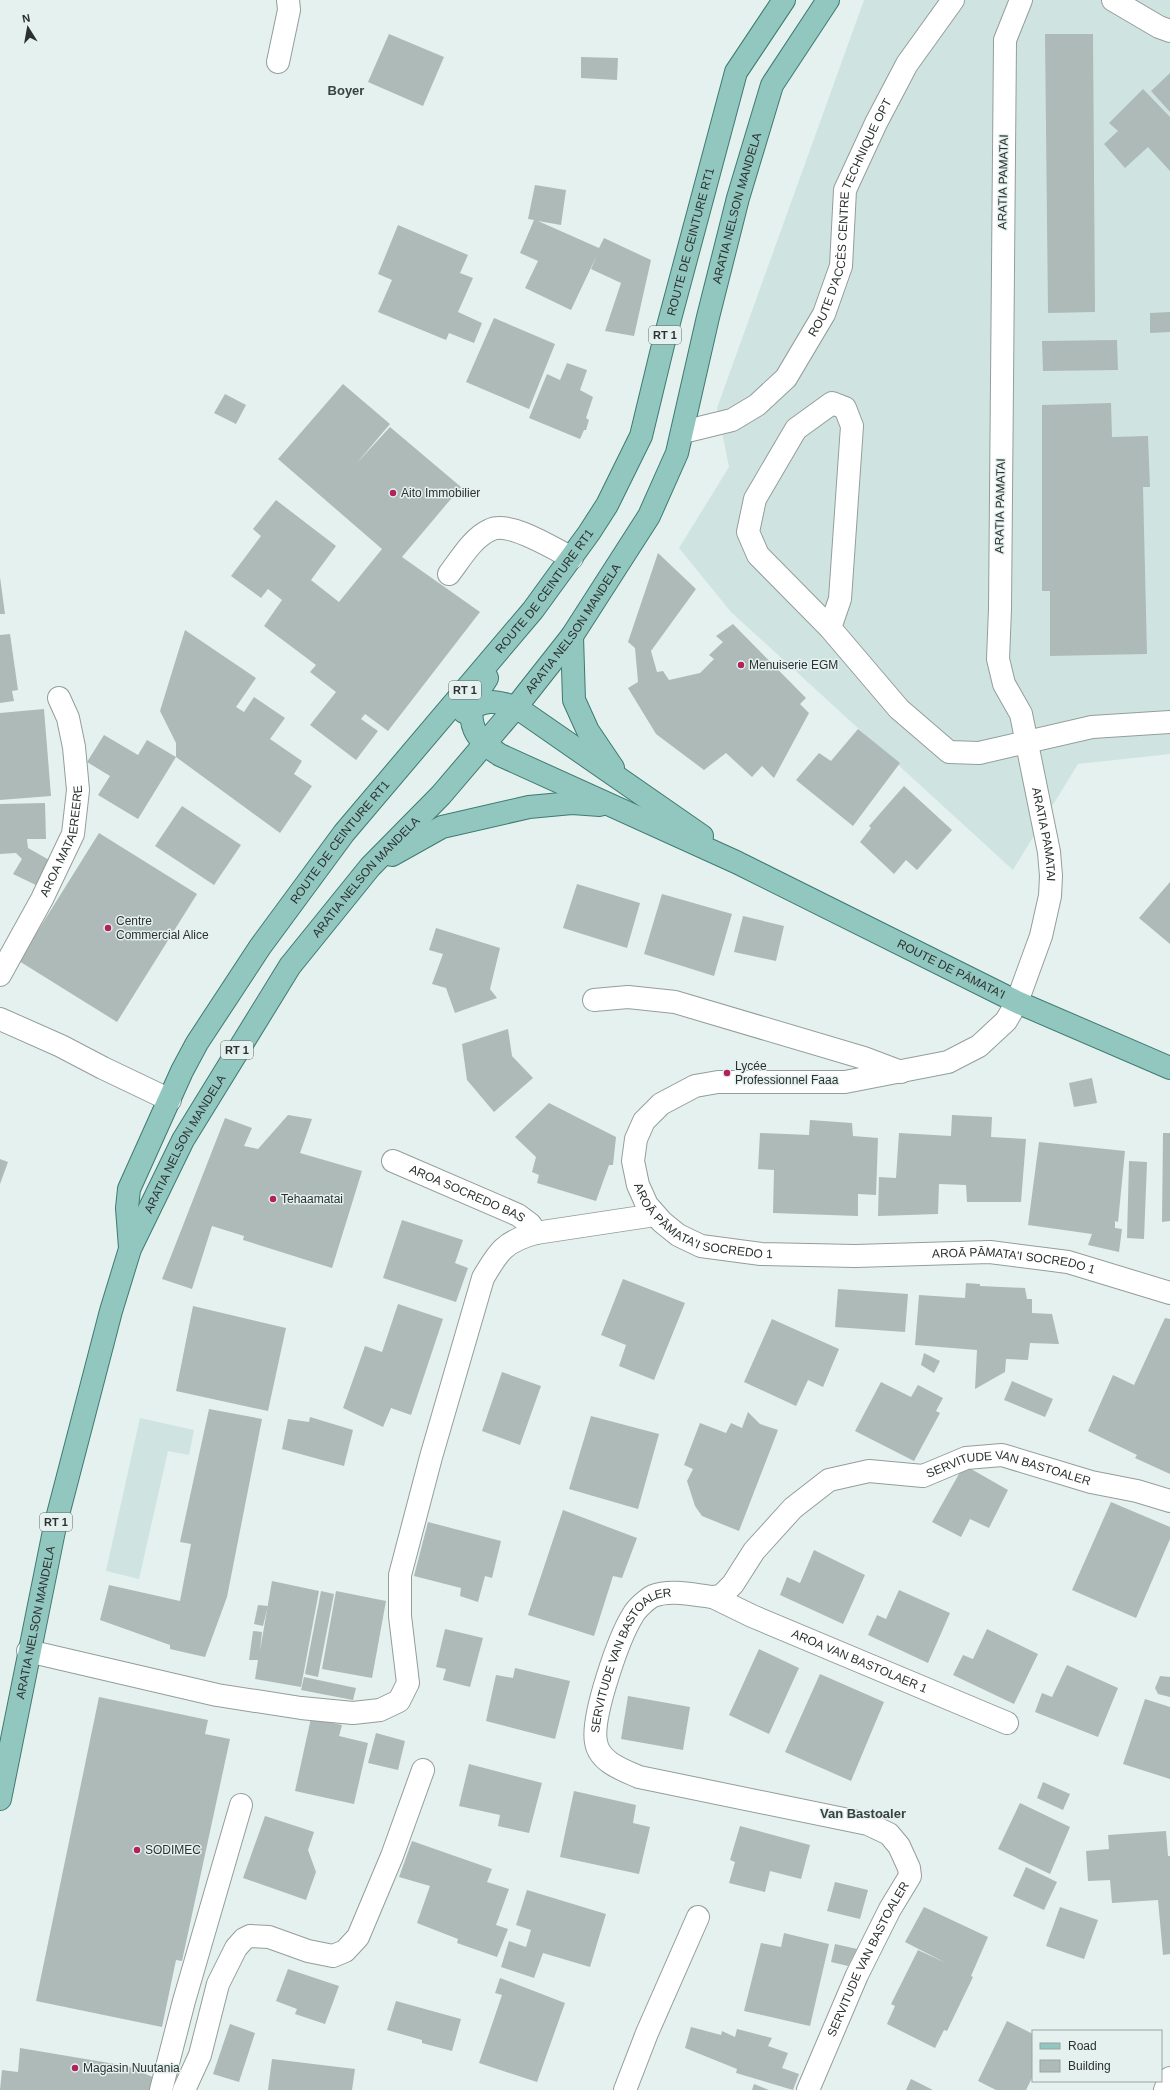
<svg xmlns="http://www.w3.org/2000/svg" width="1170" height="2090" font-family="Helvetica,sans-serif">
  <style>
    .built { fill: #cfe4e0 }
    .building { fill: #aebab7 }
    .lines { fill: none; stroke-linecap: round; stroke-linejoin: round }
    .minor-casing { stroke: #939e9b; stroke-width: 24 }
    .major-casing { stroke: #3e7a72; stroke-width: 24 }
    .minor { stroke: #fff; stroke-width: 22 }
    .major { stroke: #91c7bf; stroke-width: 22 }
    .poi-dot { fill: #af225b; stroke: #e5f1ee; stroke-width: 1.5 }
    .labels { text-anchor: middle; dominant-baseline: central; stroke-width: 3; stroke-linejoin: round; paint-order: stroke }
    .shield { fill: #e5f1ee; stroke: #646b69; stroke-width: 1 }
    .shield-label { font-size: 11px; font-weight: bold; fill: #2c3130 }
    .street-label { font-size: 12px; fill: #2c3130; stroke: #e5f1ee }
    .poi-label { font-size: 12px; fill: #2c3130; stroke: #e5f1ee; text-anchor: start }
    .neighbourhood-label { font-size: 13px; font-weight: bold; fill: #394240; stroke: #e5f1ee }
  </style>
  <rect width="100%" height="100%" fill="#e5f1ee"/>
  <!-- built -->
  <g class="built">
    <path d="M864,0H1170V754L1078,764L1013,870L731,612L679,548L729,467L717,408Z"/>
    <path d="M140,1418L194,1430L189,1455L168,1451L139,1579L106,1571Z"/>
  </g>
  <!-- building -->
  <g class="building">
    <path d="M389,34L444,57L423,106L368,82Z"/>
    <path d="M1045,34H1093L1095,312L1048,313Z"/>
    <path d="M581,57L618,58L617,80L581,78Z"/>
    <path d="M1170,73V112L1151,91Z"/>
    <path d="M1143,89L1170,117V171L1148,147L1125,168L1104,144L1118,131L1109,123Z"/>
    <path d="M535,185L566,190L561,225L538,221L599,248L604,238L651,260L634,336L605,331L621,283L591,269L597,255L571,310L525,288L538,261L520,253L534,220L528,219Z"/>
    <path d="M398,225L468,255L460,273L473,278L458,312L482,323L474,343L449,333L446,340L378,312L392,280L378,274Z"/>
    <path d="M1170,312V332L1150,333V313Z"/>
    <path d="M494,318L555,344L529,409L466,382Z"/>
    <path d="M1117,340L1118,370L1043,371L1042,341Z"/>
    <path d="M567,363L587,370L580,390L593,397L586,418L589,420L586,430H584L580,439L529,418L547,374L560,380Z"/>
    <path d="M343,384L390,424L356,464L390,427L461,487L402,557L480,612L388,731L365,714L361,719L378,731L356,760L310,725L336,692L310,672L316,665L264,626L282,600L268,589L261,598L231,576L261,536L253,529L276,500L336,546L311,580L339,602L382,549L278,459Z"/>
    <path d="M225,394L246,405L236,424L214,413Z"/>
    <path d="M1111,403L1112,437L1148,436L1150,487H1143L1147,654L1050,656V591H1042V405Z"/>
    <path d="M658,553L696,589L651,651L657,672L663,671L669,680L700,673L714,659L709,655L723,642L716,636L733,624L806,698L800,704L809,713L774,778L762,766L752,777L726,753L704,770L656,734L628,688L638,682L635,648L628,642Z"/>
    <path d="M0,577L5,614H0Z"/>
    <path d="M185,630L256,678L236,707L244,712L254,697L285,718L270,739L302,761L294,774L312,786L280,833L176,757V743L160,711Z"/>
    <path d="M10,634L18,690L12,691L14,701L0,703V635Z"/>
    <path d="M44,709L51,796L0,800V713Z"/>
    <path d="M858,729L900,763L853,826L796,780L819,753L831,761Z"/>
    <path d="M104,735L138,755L147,740L176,757L138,819L98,795L110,776L87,762Z"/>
    <path d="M904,786L952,830L917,870L906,860L894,874L860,842L871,828L869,826Z"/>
    <path d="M45,803L46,839H27L28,848L51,861L38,886L13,874L22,859L16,853L0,854V804Z"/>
    <path d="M182,806L241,845L214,885L155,846Z"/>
    <path d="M99,833L197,894L117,1022L19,961Z"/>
    <path d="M1170,882V944L1139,918Z"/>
    <path d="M577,884L640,903L627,948L563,928Z"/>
    <path d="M662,894L732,914L714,976L644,954Z"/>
    <path d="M743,916L784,926L776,961L734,952Z"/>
    <path d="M436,928L500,948L490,989L497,998L455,1013L446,988L432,984L443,954L429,950Z"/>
    <path d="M508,1029L512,1056L533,1078L494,1112L467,1080L462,1044Z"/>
    <path d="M1092,1078L1097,1103L1074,1107L1069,1083Z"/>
    <path d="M549,1103L616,1137L613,1165H609L596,1201L537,1183L539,1175L532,1172L536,1157L515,1137Z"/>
    <path d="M288,1115L312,1119L300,1153L362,1171L332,1268L243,1240L244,1236L212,1226L192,1289L162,1279L225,1118L252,1128L244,1146L258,1149Z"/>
    <path d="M952,1115L992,1117L991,1137L1026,1139L1021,1202H967L966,1185L939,1184L938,1214L878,1216L879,1177L896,1178L899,1133L951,1136Z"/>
    <path d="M810,1120L852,1123L853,1136L878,1138L876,1195L858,1194V1216L773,1213L774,1170L758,1169L760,1133L809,1135Z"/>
    <path d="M1163,1133H1170V1221L1162,1222Z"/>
    <path d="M1039,1142L1125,1151L1118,1222L1115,1221V1228L1122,1229L1119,1252L1088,1245L1092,1234L1028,1225Z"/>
    <path d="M0,1159L8,1162L0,1184Z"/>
    <path d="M1129,1161L1147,1162L1144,1239L1127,1238Z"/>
    <path d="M402,1220L463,1240L455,1263L468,1268L456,1302L383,1278Z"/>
    <path d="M623,1279L685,1303L654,1380L619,1366L626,1345L601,1335Z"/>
    <path d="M966,1283L980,1284V1286L1025,1288L1027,1299H1032V1313L1052,1314L1059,1344L1030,1343L1028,1360L1006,1359L1005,1372L975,1389L977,1350L915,1345L919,1295L965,1298Z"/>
    <path d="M838,1289L908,1294L905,1332L835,1327Z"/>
    <path d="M398,1304L443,1319L411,1415L391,1408L383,1427L343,1408L365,1346L382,1352Z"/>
    <path d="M193,1306L286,1328L268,1411L176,1391Z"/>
    <path d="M1165,1318L1170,1319V1474L1135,1458L1137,1455L1088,1431L1113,1375L1134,1385Z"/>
    <path d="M772,1319L839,1349L823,1387L808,1380L796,1406L744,1382Z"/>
    <path d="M924,1353L940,1361L934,1373L921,1365Z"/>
    <path d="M502,1372L541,1386L520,1445L482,1431Z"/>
    <path d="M1012,1381L1053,1399L1045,1417L1004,1400Z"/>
    <path d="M881,1382L911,1397L918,1385L943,1398L936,1411L940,1413L914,1461L855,1431Z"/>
    <path d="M209,1409L262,1419L227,1597L205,1657L170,1649V1645L100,1620L109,1585L180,1601L191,1544L180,1542Z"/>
    <path d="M748,1412L760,1424L778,1430L739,1531L702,1516L695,1506L687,1481L693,1469L684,1465L700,1423L726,1433L731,1423L742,1428Z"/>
    <path d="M591,1416L659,1434L638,1509L569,1489Z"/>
    <path d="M310,1417L353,1430L344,1466L282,1449L288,1419L309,1422Z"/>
    <path d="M964,1465L1008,1490L989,1528L970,1519L961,1537L932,1522Z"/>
    <path d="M1111,1502L1170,1527V1539L1136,1618L1072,1590Z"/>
    <path d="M563,1510L637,1538L622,1578L613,1576L594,1636L528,1615Z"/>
    <path d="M428,1522L501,1541L492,1578L485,1576L478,1602L460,1596L461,1588L414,1576Z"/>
    <path d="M814,1550L865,1575L843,1624L780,1595L787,1577L800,1583Z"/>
    <path d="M272,1581L319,1591L301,1687L255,1679L258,1660H249L253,1631L262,1632L260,1651Z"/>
    <path d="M899,1590L950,1613L928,1663L868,1635L877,1615L886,1619Z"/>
    <path d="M321,1591L334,1594L318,1677L305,1674Z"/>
    <path d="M336,1591L386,1601L372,1678L322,1669Z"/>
    <path d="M258,1605L268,1606L263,1626L254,1624Z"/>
    <path d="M445,1629L483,1638L470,1687L443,1680L446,1669L436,1667Z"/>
    <path d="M987,1629L1038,1654L1014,1704L953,1675L963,1655L973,1659Z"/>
    <path d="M759,1649L799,1668L769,1734L729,1715Z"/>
    <path d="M1067,1665L1118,1688L1098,1737L1035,1712L1042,1693L1052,1697Z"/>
    <path d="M515,1668L570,1681L555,1739L486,1721L496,1675L513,1678Z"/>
    <path d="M820,1674L884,1702L851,1781L785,1752Z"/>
    <path d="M1160,1676L1170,1677V1697L1158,1694L1155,1688Z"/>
    <path d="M304,1677L356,1688L353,1700L301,1690Z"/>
    <path d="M628,1696L690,1707L683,1750L621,1739Z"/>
    <path d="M99,1697L208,1720L205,1734L230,1739L182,1961L176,1960L162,2027L36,2001Z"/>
    <path d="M1145,1699L1170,1707V1779L1123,1764Z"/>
    <path d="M311,1718L342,1725L339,1736L368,1743L354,1804L295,1791Z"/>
    <path d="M376,1733L405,1741L398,1770L368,1763Z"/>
    <path d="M469,1764L542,1783L529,1833L498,1826L500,1815L459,1806Z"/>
    <path d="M1043,1782L1070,1794L1063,1810L1037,1798Z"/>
    <path d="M574,1791L636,1805L633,1823L650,1827L639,1874L560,1857Z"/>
    <path d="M1020,1803L1070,1827L1050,1874L998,1849Z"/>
    <path d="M265,1816L314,1832L308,1850L316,1872L306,1900L243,1878Z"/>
    <path d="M740,1826L810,1845L801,1879L770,1871L765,1892L729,1883L735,1862L730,1860Z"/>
    <path d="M1166,1831L1168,1856H1170V1954L1163,1955L1158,1900L1112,1903L1110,1880L1088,1881L1086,1851L1109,1849L1108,1835Z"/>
    <path d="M412,1841L492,1869L487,1882L509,1889L496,1925L508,1929L497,1957L457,1943L458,1939L417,1923L430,1886L399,1877Z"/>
    <path d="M1026,1867L1057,1882L1044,1910L1013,1896Z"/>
    <path d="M835,1882L868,1890L860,1919L827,1911Z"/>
    <path d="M527,1890L606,1914L590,1967L543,1953L534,1978L501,1967L509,1941L526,1947L531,1930L516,1925Z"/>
    <path d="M924,1907L988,1937L971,1976L973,1977L947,2031L944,2030L935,2048L887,2024L895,2006L891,2004L918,1950L946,1963L905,1942Z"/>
    <path d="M1060,1907L1098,1920L1084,1959L1046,1946Z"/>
    <path d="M784,1933L829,1944L810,2026L744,2011L761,1943L781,1947Z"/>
    <path d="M835,1944L857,1949L848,1966L831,1962Z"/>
    <path d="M288,1969L339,1986L325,2024L295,2014L297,2009L276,2001Z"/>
    <path d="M500,1978L565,2003L537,2082L479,2063L502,1995L495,1993Z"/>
    <path d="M396,2001L461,2019L452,2051L422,2043V2040L387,2030Z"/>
    <path d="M1007,2021L1033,2034V2076L1026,2090H996L978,2081Z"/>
    <path d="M230,2024L255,2033L239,2082L213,2074Z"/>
    <path d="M691,2027L721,2035L722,2031L735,2037L737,2029L772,2038L768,2046L788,2053L782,2068L799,2074L793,2090L736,2073L737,2069L685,2048Z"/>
    <path d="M20,2048L127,2066L155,2078L150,2090H0L2,2070L18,2072Z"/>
    <path d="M272,2059L355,2069L352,2090H268Z"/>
    <path d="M911,2079L933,2090H906Z"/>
    <path d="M754,2084L769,2090H752Z"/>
  </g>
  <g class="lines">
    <!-- minor casing -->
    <g class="minor-casing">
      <g id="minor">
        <path id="s1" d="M1021,0L1005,40L1000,609L998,659L1004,684L1021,714L1049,852L1051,876L1050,896L1041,936L1017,1002L1006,1021L979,1046L948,1062L845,1082H718L695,1086L661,1104L644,1121L636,1139L633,1161L638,1185L647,1205L662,1222L678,1235L701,1246L761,1254L855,1256L990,1252L1068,1262L1170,1293"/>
        <path d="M1113,0L1159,27L1170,31"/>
        <path d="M278,62L289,10L288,0"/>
        <path id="s2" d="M683,432L732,420L757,405L786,378L824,314L841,266L845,190L876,123L907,64L953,0"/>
        <path d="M449,574C460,560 472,538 490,530C509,520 554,549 572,558"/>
        <path d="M830,628L840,599L852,426L845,408L832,403L796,429L755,499L748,532L758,555L830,628L899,709L949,752L979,753L1092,727L1170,722"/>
        <path id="s3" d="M0,975L42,899L73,834L78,790L74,747L68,718L59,698"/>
        <path d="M594,1000L628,997L675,1002L864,1058L901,1072"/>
        <path d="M0,1019L61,1046L103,1068L170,1100"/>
        <path id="s4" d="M393,1161L518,1215L530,1224L536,1233"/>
        <path id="s5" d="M713,1597L752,1616L1007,1723"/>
        <path d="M28,1651L217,1695L301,1708L353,1713L380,1710L399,1701L408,1683L400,1616V1575L431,1457L483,1278C498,1252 505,1241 536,1233L655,1215"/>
        <path d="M161,2090L184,2001L241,1805"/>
        <path d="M184,2090L200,2055L218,1984L236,1948L244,1939L250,1936L269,1937L308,1951L333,1956L345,1951L358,1937L392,1856L423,1770"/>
        <path d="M625,2090L647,2033L698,1917"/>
        <path id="s6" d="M808,2090L857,1975L890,1909L910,1876L909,1868L899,1846L889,1834L868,1824L639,1777C623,1770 599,1762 596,1742C591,1717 619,1637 633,1615C636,1609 647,1599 653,1596C671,1589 694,1595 713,1597L721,1596L733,1584L754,1551L793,1508L829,1480L869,1471L923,1476L966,1458L1002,1455L1091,1482L1137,1491L1170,1501"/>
        <path d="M1165,2090L1170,2078"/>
      </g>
    </g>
    <!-- major casing -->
    <g class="major-casing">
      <g id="major">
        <path d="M572,636L574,700L588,731L613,768"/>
        <path id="s7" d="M487,678C483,685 475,694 473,702C467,728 479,742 500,755L736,862L1017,1002L1170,1068"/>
        <path d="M464,712C486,699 493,700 516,707L702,836"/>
        <path d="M392,855L442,827L529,807L572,803L600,805"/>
        <path id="s8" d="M130,1248L127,1208L129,1189L182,1071L197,1043L260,947L344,833L533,610L589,533L607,505L641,436L663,345L736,72L784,0"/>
        <path id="s9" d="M0,1799L55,1526L111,1311L130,1249L183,1140L290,966L370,867L441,795L516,707L572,636L649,516L677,453L708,317L738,198L772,85L828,0"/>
      </g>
    </g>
    <!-- minor -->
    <use href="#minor" class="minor"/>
    <!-- major -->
    <use href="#major" class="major"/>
  </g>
  <!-- markers -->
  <g class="poi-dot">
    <circle cx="393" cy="493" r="4"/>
    <circle cx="741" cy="665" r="4"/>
    <circle cx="108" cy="928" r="4"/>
    <circle cx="727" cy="1073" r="4"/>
    <circle cx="273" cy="1199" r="4"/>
    <circle cx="137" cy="1850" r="4"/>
    <circle cx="75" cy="2068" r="4"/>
  </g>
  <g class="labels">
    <!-- shield labels -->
    <g class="shield">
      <rect x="649" y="326" width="32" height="18" rx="3"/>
      <rect x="449" y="681" width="32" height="18" rx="3"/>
      <rect x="221" y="1041" width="32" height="18" rx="3"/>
      <rect x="40" y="1513" width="32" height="18" rx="3"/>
    </g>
    <g class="shield-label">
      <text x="665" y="335">RT 1</text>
      <text x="465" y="690">RT 1</text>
      <text x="237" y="1050">RT 1</text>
      <text x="56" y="1522">RT 1</text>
    </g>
    <!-- street labels -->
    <g class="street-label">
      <text transform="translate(1003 182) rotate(-89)">ARATIA PAMATAI</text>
      <text stroke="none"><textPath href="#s9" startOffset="1789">ARATIA NELSON MANDELA</textPath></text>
      <text stroke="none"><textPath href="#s2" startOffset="295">ROUTE D'ACCÈS CENTRE TECHNIQUE OPT</textPath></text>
      <text stroke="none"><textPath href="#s8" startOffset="1175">ROUTE DE CEINTURE RT1</textPath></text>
      <text transform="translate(1000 506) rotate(-89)">ARATIA PAMATAI</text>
      <text stroke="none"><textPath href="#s8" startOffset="791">ROUTE DE CEINTURE RT1</textPath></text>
      <text stroke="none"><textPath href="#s9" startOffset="1332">ARATIA NELSON MANDELA</textPath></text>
      <text stroke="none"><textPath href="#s1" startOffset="845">ARATIA PAMATAI</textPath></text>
      <text stroke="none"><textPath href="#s3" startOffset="149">AROA MATAEREERE</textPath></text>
      <text stroke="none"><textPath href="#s8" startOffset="467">ROUTE DE CEINTURE RT1</textPath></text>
      <text stroke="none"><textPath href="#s9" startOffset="1008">ARATIA NELSON MANDELA</textPath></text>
      <text stroke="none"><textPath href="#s7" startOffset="592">ROUTE DE PĀMATA'I</textPath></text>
      <text stroke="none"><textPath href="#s9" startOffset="684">ARATIA NELSON MANDELA</textPath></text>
      <text stroke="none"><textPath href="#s4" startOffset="81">AROA SOCREDO BAS</textPath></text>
      <text stroke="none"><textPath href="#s1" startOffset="1577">AROĀ PĀMATA'I SOCREDO 1</textPath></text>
      <text stroke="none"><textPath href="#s1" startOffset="1901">AROĀ PĀMATA'I SOCREDO 1</textPath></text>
      <text stroke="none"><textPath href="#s6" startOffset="1175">SERVITUDE VAN BASTOALER</textPath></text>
      <text stroke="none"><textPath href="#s9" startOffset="180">ARATIA NELSON MANDELA</textPath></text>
      <text stroke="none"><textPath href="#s5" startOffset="160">AROA VAN BASTOLAER 1</textPath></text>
      <text stroke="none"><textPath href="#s6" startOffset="695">SERVITUDE VAN BASTOALER</textPath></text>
      <text stroke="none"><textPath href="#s6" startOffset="144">SERVITUDE VAN BASTOALER</textPath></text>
    </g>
    <!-- poi labels -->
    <g class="poi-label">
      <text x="401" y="493">Aito Immobilier</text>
      <text x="749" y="665">Menuiserie EGM</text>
      <text x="116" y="921">Centre<tspan x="116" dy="14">Commercial Alice</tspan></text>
      <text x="735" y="1066">Lycée<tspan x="735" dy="14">Professionnel Faaa</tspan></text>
      <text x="281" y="1199">Tehaamatai</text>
      <text x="145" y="1850">SODIMEC</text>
      <text x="83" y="2068">Magasin Nuutania</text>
    </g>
    <!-- neighbourhood labels -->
    <g class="neighbourhood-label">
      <text x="346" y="90">Boyer</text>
      <text x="863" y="1813">Van Bastoaler</text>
    </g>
  </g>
  <!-- legend -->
  <rect x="1032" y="2030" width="130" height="52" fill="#e5f1ee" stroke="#9ba4a2"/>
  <rect x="1040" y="2043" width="20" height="6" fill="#91c7bf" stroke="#9ba4a2"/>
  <text x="1068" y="2050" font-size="12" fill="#2c3130">Road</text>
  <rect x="1040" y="2060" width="20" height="12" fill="#aebab7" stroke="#9ba4a2"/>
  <text x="1068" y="2070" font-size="12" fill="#2c3130">Building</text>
  <!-- north arrow -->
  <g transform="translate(28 28) rotate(349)" stroke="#e5f1ee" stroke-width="3" paint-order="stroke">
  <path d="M0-3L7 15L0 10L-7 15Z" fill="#2c3130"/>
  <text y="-6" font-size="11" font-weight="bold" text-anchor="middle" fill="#2c3130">N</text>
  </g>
</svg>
